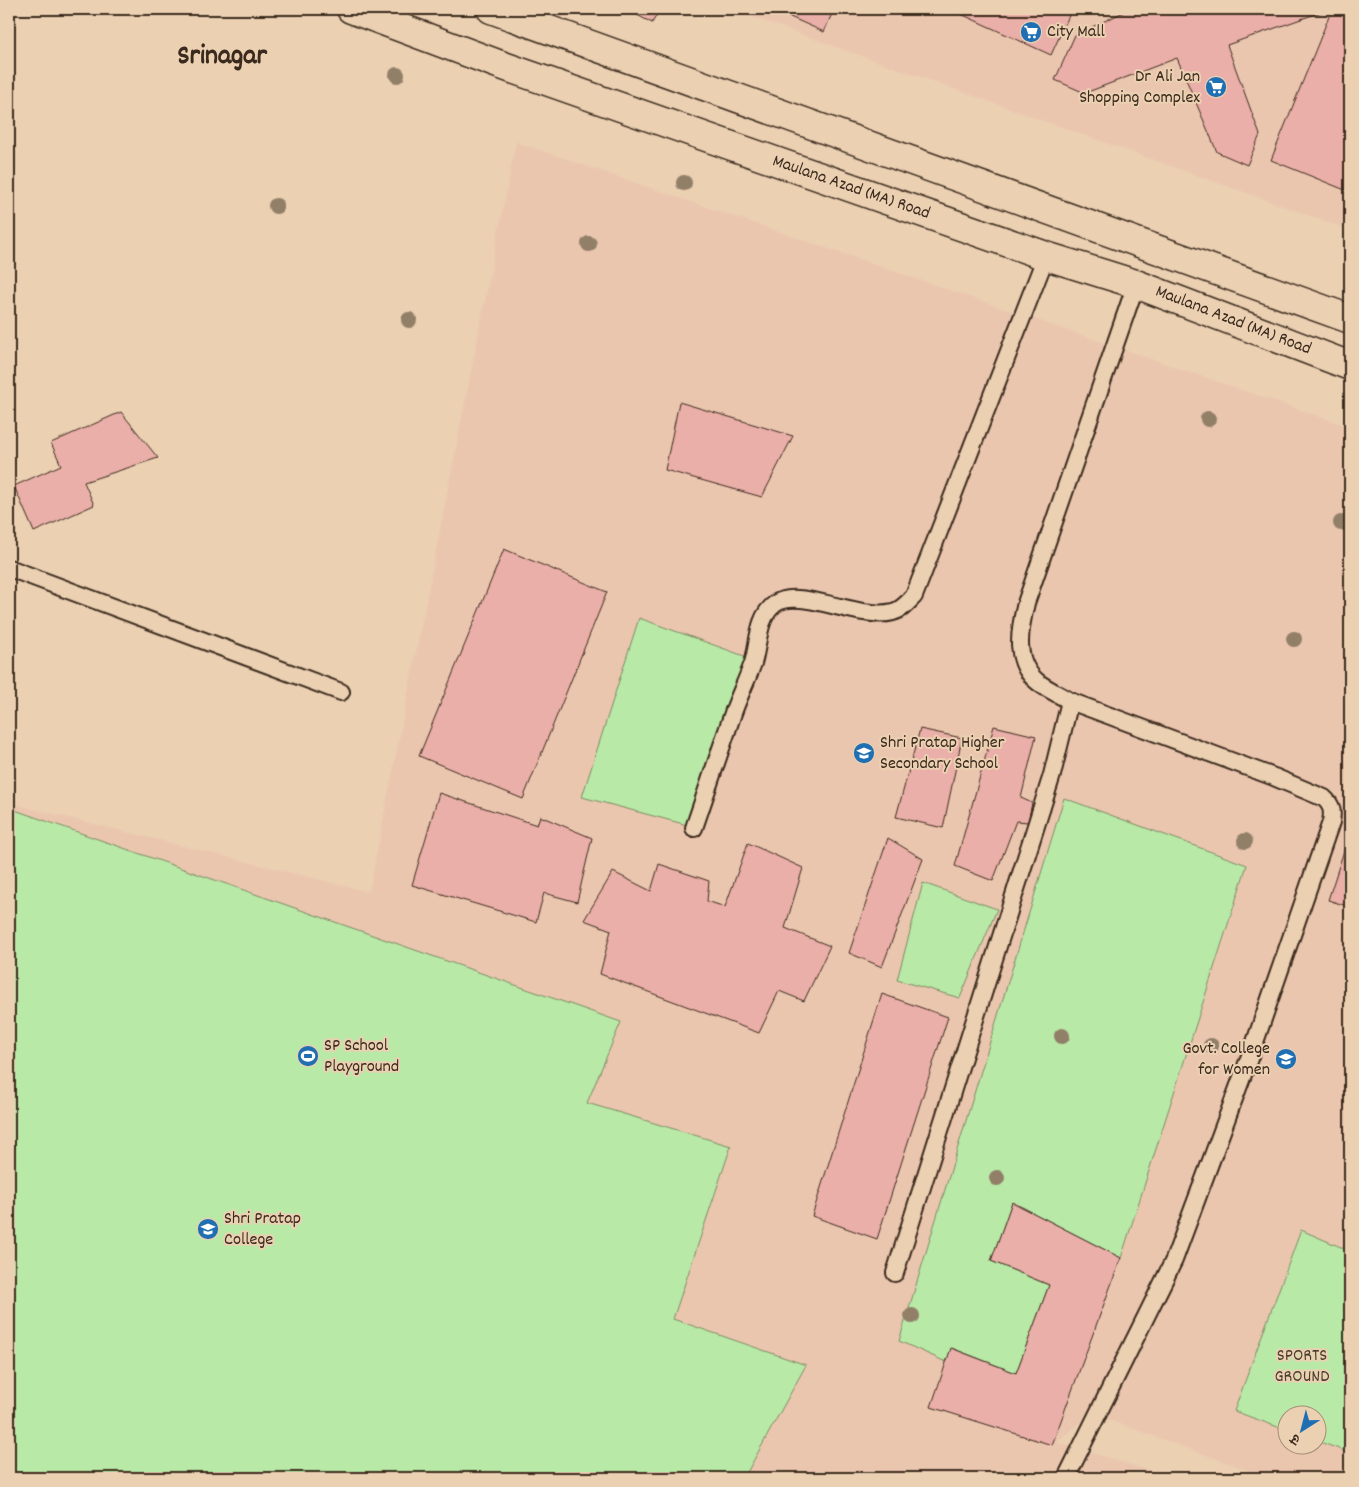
<svg xmlns="http://www.w3.org/2000/svg" width="1359" height="1487" font-family="Dekko,'Playpen Sans Deva',sans-serif">
  <style>
    .built { fill: #ebc6af; fill-rule: evenodd }
    .green { fill: #b9e9a7; stroke: #7a8a62 }
    .building { fill: #eaafa8; stroke: #3b2a1e }
    .lines { fill: none; stroke-linecap: round; stroke-linejoin: round }
    .service-casing { stroke: #3b2a1e; stroke-width: 20 }
    .primary-casing { stroke: #3b2a1e; stroke-width: 31 }
    .service { stroke: #ebd0b2; stroke-width: 16 }
    .primary { stroke: #ebd0b2; stroke-width: 28 }
    .tree { fill: #917f68 }
    .labels { text-anchor: middle; dominant-baseline: central; stroke-width: 4; stroke-linejoin: round; paint-order: stroke }
    .poi-label { font-size: 18px; fill: #3b2a1e; stroke: #ebd0b2; text-anchor: start }
    .street-label { font-size: 18px; fill: #3b2a1e; stroke: #ebd0b2 }
    .park-label { font-size: 18px; fill: #483d2c; stroke: #ebd0b2 }
    .town-label { font-size: 28px; font-weight: bold; fill: #3b2a1e; stroke: #ebd0b2 }
  </style>
  <rect width="100%" height="100%" fill="#ebd0b2"/>
  <filter id="ink" filterUnits="userSpaceOnUse"><feTurbulence type="fractalNoise" baseFrequency=".02" numOctaves="2"/><feDisplacementMap in="SourceGraphic" scale="10" xChannelSelector="R" yChannelSelector="G"/><feConvolveMatrix kernelMatrix="1 2 1 2 8 2 1 2 1" color-interpolation-filters="sRGB"/></filter>
  <g filter="url(#ink)">
    <!-- built -->
    <g class="built">
      <path d="M730,9H1350V230Z"/>
      <path d="M516,142L1350,427V1478H1270L1092,1414L1056,1442L1174,1478H9V803L369,892ZM1286,1414H1316V1444H1286Z"/>
    </g>
    <!-- green -->
    <g class="green">
      <path d="M639,618L747,657L691,826L582,797Z"/>
      <path d="M1064,798L1247,865L1121,1258L1012,1202L991,1261L1049,1285L1016,1373L952,1348L946,1362L899,1341Z"/>
      <path d="M9,808L621,1022L587,1103L731,1146L673,1319L806,1365L744,1478H9Z"/>
      <path d="M923,883L997,909L960,998L897,980Z"/>
      <path d="M1301,1230L1350,1251V1453L1317,1441L1316,1414H1286V1430L1234,1411Z"/>
    </g>
    <!-- building -->
    <g class="building">
      <path d="M626,9H660L652,23Z"/>
      <path d="M772,9H834L824,32Z"/>
      <path d="M950,9H1072L1051,55Z"/>
      <path d="M1130,9H1322L1321,12L1227,45L1260,135L1247,165L1217,152L1177,58L1085,93L1055,80L1075,35Z"/>
      <path d="M1332,9H1350V192L1271,160Z"/>
      <path d="M679,402L793,436L762,497L665,470Z"/>
      <path d="M121,412L158,458L84,482L94,505L34,532L14,486L61,465L51,443Z"/>
      <path d="M504,549L607,592L523,799L419,756Z"/>
      <path d="M994,726L1036,736L1021,798L1032,803L1028,822L1016,821L993,881L955,866Z"/>
      <path d="M920,729L962,738L943,828L896,817Z"/>
      <path d="M439,793L537,825L540,816L592,838L577,902L544,893L536,922L412,885Z"/>
      <path d="M1350,832V907L1328,900Z"/>
      <path d="M888,838L923,859L882,967L849,953Z"/>
      <path d="M748,843L803,868L785,928L830,946L804,1001L779,991L759,1033L600,974L611,930L584,920L613,872L651,891L659,864L709,881L707,901L725,907Z"/>
      <path d="M882,994L948,1017L877,1239L812,1216Z"/>
      <path d="M1012,1202L1121,1258L1052,1445L931,1407L951,1348L1016,1373L1049,1285L991,1261Z"/>
    </g>
    <g class="lines">
      <!-- service casing -->
      <g class="service-casing">
        <g id="service">
          <path d="M9,568L341,692"/>
          <path d="M694,828C707,790 720,751 733,713C739,696 747,680 753,663C759,644 757,617 775,604C798,586 860,621 893,612C902,610 908,602 914,596L1046,256"/>
          <path d="M895,1273L1052,775L1070,701"/>
          <path d="M1066,1478L1174,1260L1254,1045L1331,822C1333,811 1332,805 1324,798L1274,777L1070,701C1060,695 1049,690 1039,683C1013,663 1019,631 1026,603L1136,284"/>
        </g>
      </g>
      <!-- primary casing -->
      <g class="primary-casing">
        <g id="primary">
          <path d="M351,9L498,64L1046,256L1136,284L1350,366"/>
          <path d="M491,9L1350,319"/>
        </g>
      </g>
      <!-- service -->
      <use href="#service" class="service"/>
      <!-- primary -->
      <use href="#primary" class="primary"/>
    </g>
    <!-- trees -->
    <g class="tree">
      <circle cx="397" cy="75" r="8"/>
      <circle cx="684" cy="183" r="8"/>
      <circle cx="276" cy="206" r="8"/>
      <circle cx="589" cy="244" r="8"/>
      <circle cx="409" cy="320" r="8"/>
      <circle cx="1208" cy="419" r="8"/>
      <circle cx="1341" cy="523" r="8"/>
      <circle cx="1294" cy="639" r="8"/>
      <circle cx="1245" cy="841" r="8"/>
      <circle cx="1062" cy="1036" r="8"/>
      <circle cx="1211" cy="1046" r="8"/>
      <circle cx="997" cy="1178" r="8"/>
      <circle cx="912" cy="1316" r="8"/>
    </g>
  </g>
  <!-- icons -->
  <defs>
    <g id="supermarket-disc" transform="scale(1.125)"><circle r="9.5" fill="#1f6fb2" stroke="#ebd0b2"/><path d="M-6-5.5h2.5l.6 2H6L4.5 2H-2.5L-4.4-4H-6ZM-1.5 3.2a1.3 1.3 0 1 0 .1 0ZM3 3.2a1.3 1.3 0 1 0 .1 0Z" fill="#fff"/></g>
    <g id="school-disc" transform="scale(1.125)"><circle r="9.5" fill="#1f6fb2" stroke="#ebd0b2"/><path d="M0-5L7-2L0 1L-7-2ZM-4 1L0 2.5L4 1V4Q0 6-4 4Z" fill="#fff"/></g>
    <g id="stadium-disc" transform="scale(1.125)"><circle r="9.5" fill="#1f6fb2" stroke="#ebd0b2"/><path d="M0-5a6.5 5 0 1 0 0 10a6.5 5 0 1 0 0-10ZM-3.5-1.8h7v3.6h-7Z" fill="#fff"/></g>
    <g id="university-disc" transform="scale(1.125)"><circle r="9.5" fill="#1f6fb2" stroke="#ebd0b2"/><path d="M0-5L7-2L0 1L-7-2ZM-4 1L0 2.5L4 1V4Q0 6-4 4Z" fill="#fff"/></g>
  </defs>
  <g fill-rule="evenodd">
    <use href="#supermarket-disc" x="1031" y="32"/>
    <use href="#supermarket-disc" x="1216" y="87"/>
    <use href="#school-disc" x="864" y="753"/>
    <use href="#stadium-disc" x="308" y="1056"/>
    <use href="#university-disc" x="1286" y="1059"/>
    <use href="#university-disc" x="208" y="1229"/>
  </g>
  <g class="labels">
    <!-- poi labels -->
    <g class="poi-label">
      <text x="1047" y="32">City Mall</text>
      <text x="1200" y="77" text-anchor="end">Dr Ali Jan<tspan x="1200" dy="21">Shopping Complex</tspan></text>
      <text x="880" y="743">Shri Pratap Higher<tspan x="880" dy="21">Secondary School</tspan></text>
      <text x="324" y="1046">SP School<tspan x="324" dy="21">Playground</tspan></text>
      <text x="1270" y="1049" text-anchor="end">Govt. College<tspan x="1270" dy="21">for Women</tspan></text>
      <text x="224" y="1219">Shri Pratap<tspan x="224" dy="21">College</tspan></text>
    </g>
    <!-- street labels -->
    <g class="street-label">
      <text transform="translate(851 188) rotate(19)">Maulana Azad (MA) Road</text>
      <text transform="translate(1233 321) rotate(21)">Maulana Azad (MA) Road</text>
    </g>
    <!-- park labels -->
    <g class="park-label">
      <text x="1302" y="1356">SPORTS<tspan x="1302" dy="21">GROUND</tspan></text>
    </g>
    <!-- town labels -->
    <g class="town-label">
      <text x="222" y="58">Srinagar</text>
    </g>
  </g>
  <!-- margin -->
  <rect width="1359" height="1487" fill="none" stroke="#ebd0b2" stroke-width="30"/>
  <rect x="15" y="15" width="1329" height="1457" fill="none" stroke="#3b2a1e" stroke-width="2" filter="url(#ink)"/>
  <!-- north arrow -->
  <g transform="translate(1302 1430) rotate(216)"><circle r="24" fill="#ebd0b2" stroke="#a58e77"/>
  <path d="M0-4L9 19L0 12L-9 19Z" fill="#1f6fb2"/>
  <text y="-8" font-size="14" font-weight="bold" text-anchor="middle" fill="#3b2a1e">उ</text>
  </g>
</svg>
